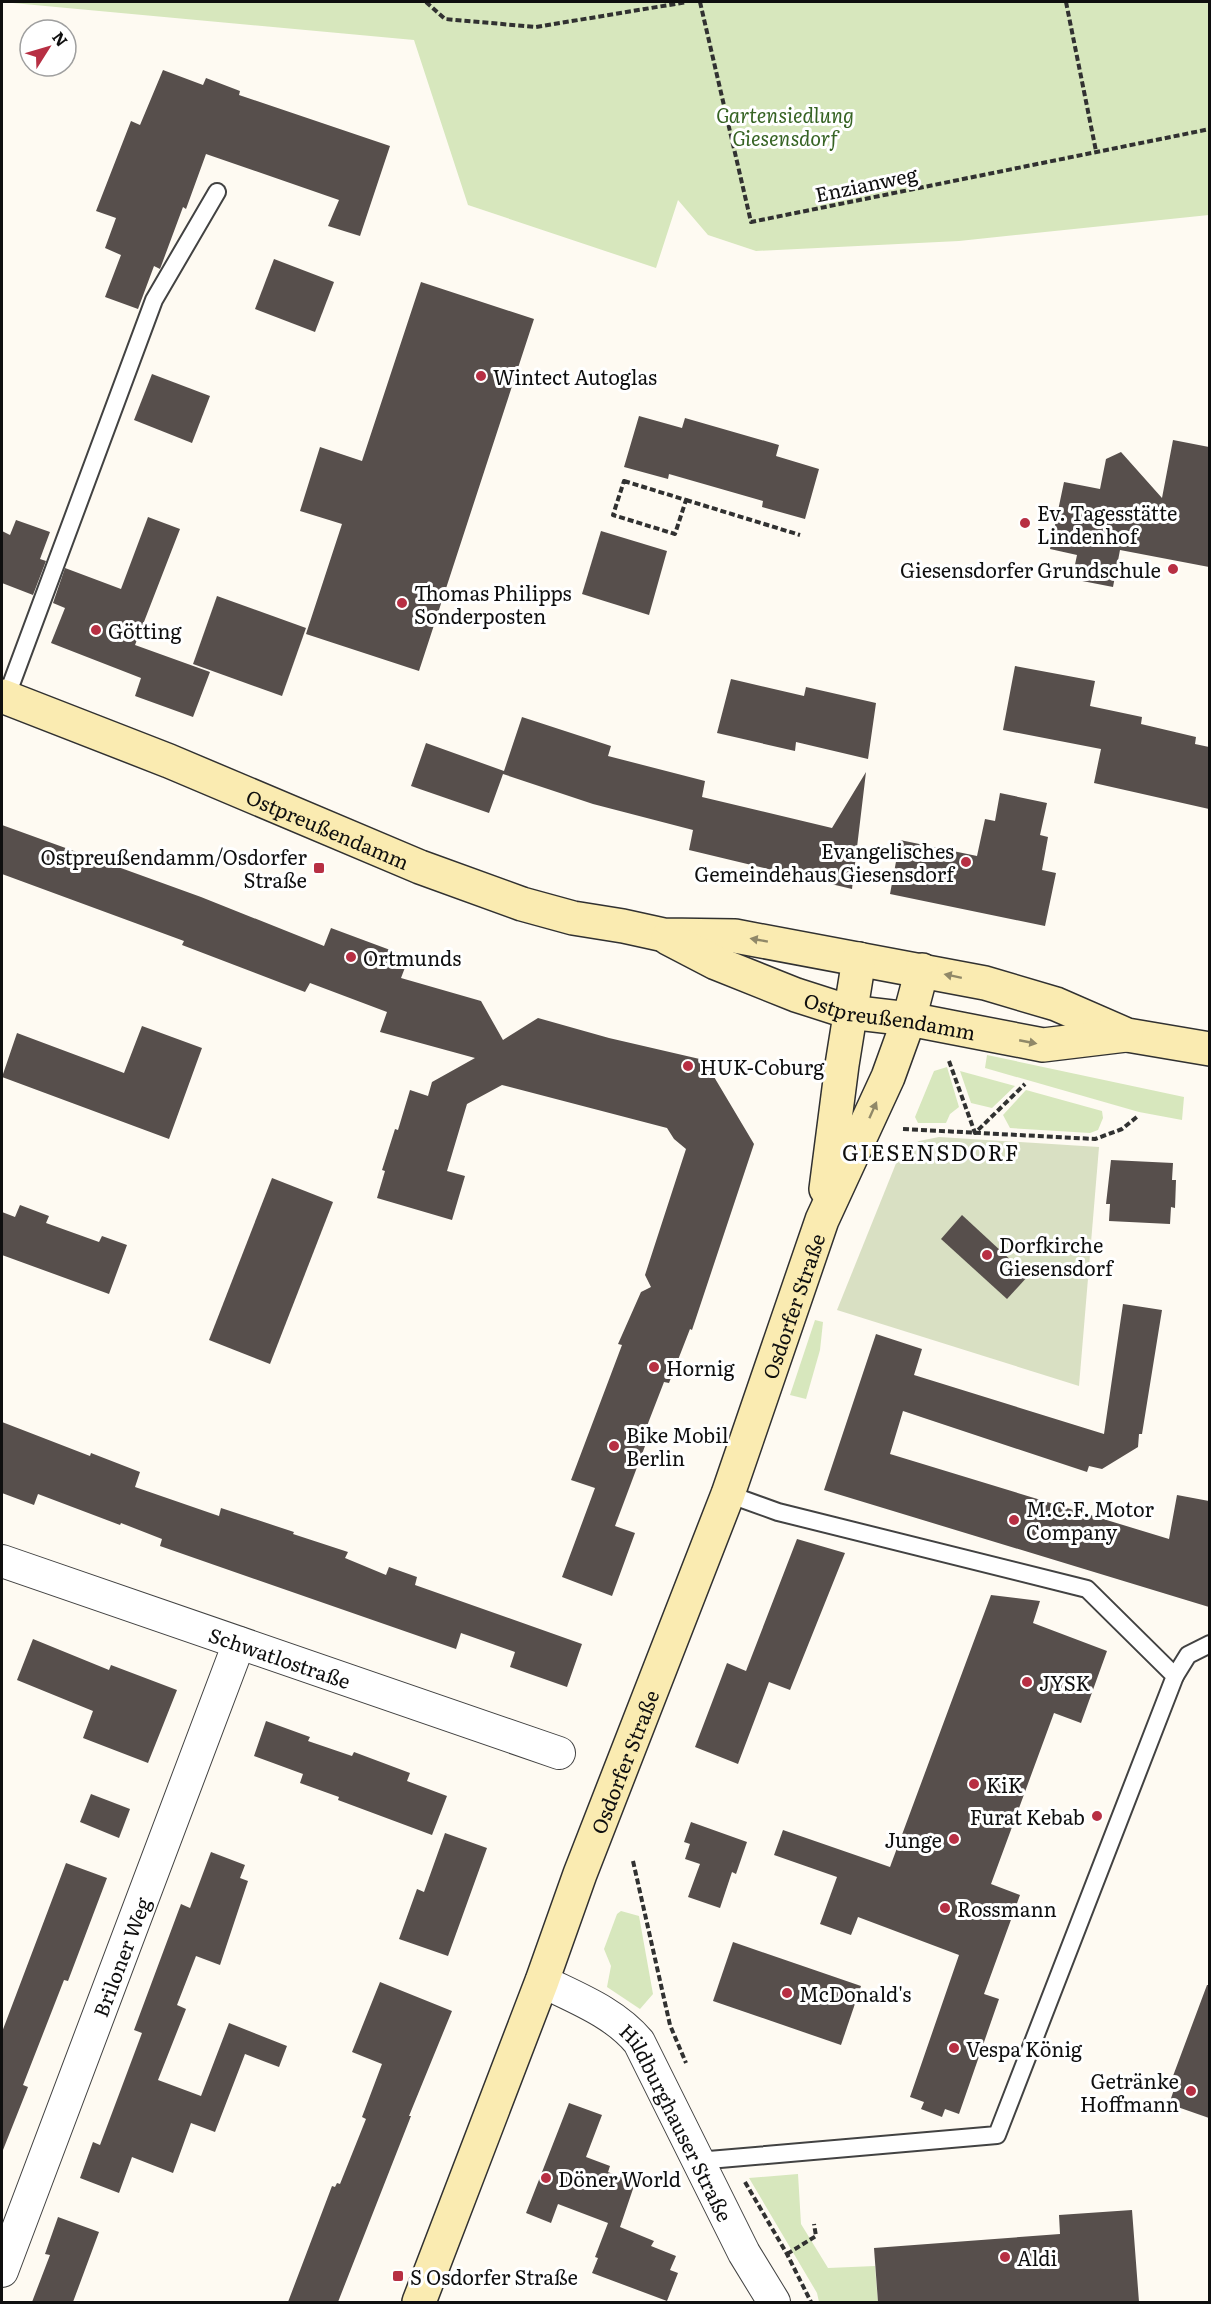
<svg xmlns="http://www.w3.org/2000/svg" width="1211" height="2304" font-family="Literata,serif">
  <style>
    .green { fill: #d7e7bd }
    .cemetery { fill: #d9e0c3 }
    .building { fill: #574f4c }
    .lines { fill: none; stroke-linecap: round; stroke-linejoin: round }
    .lane-casing { stroke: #424242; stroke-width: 20 }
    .street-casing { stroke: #424242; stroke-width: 34 }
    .secondary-casing { stroke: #313131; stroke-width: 36 }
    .path { stroke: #313131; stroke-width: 4; stroke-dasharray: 6 3; stroke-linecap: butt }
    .lane { stroke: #fff; stroke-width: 16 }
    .street { stroke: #fff; stroke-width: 32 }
    .secondary { stroke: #faebb1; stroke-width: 33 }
    .oneway { fill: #908868 }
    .poi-dot { fill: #b72f43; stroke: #fff; stroke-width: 2 }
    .labels { text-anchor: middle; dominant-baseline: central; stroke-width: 6; stroke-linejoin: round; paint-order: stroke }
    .park-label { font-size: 20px; font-style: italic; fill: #366323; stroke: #fff }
    .street-label { font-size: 20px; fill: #0f0f0f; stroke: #fff }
    .poi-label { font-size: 20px; fill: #0f0f0f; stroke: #fff; text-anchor: start }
    .quarter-label { font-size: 22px; letter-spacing: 1.5px; fill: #0f0f0f; stroke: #fff }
  </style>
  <rect width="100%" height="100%" fill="#fefaf2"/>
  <!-- green -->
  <g class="green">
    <path d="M2,2H1209V215L959,241L756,251L708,235L678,200L656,268L468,205L414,40Z"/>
    <path d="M987,1055L1184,1097L1182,1120L1139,1112L985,1068Z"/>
    <path d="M947,1067L959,1107L950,1114L946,1123H918L915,1117L934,1071Z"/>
    <path d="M960,1071L1015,1086L992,1108L971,1103Z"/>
    <path d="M1026,1090L1102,1111L1103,1118L1098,1130L1090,1133L1010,1128L1003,1115Z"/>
    <path d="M815,1320L823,1322L820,1350L806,1399L790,1395Z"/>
    <path d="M621,1911L639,1916L653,1994L640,2009L607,1987L611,1966L604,1949L617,1914Z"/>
    <path d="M798,2174L801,2224L828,2268L875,2266L878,2302H819L817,2293L749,2178Z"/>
  </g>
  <!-- cemetery -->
  <path class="cemetery" d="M939,1137L1099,1147L1079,1386L837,1310L901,1151L919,1141Z"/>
  <!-- building -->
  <g class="building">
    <path d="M163,70L203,85L206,78L240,91L239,95L390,146L360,236L328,226L339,200L206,154L186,209L183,207L160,269L154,266L138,309L105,297L121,255L105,248L116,218L96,211L131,121L140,125Z"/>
    <path d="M274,259L334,282L315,332L255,309Z"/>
    <path d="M421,282L534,319L419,671L306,634L342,524L300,511L320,447L362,461Z"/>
    <path d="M152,374L210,396L192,443L134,420Z"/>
    <path d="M639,416L682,428L685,418L779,445L776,456L819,469L805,519L762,507L763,501L669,474L668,479L624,467Z"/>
    <path d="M1173,440L1209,447V567L1120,550L1113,587L1072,579L1077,555L1050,549L1064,482L1100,489L1106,459L1121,452L1162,498Z"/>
    <path d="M148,517L180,529L135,645L210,672L193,717L135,696L141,678L51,643L65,608L53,603L65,568L121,589Z"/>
    <path d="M16,520L50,532L40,559L46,561L33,595L2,583V531L10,535Z"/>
    <path d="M601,531L667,551L649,615L582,594Z"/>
    <path d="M217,596L306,628L282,696L193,664Z"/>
    <path d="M1015,666L1095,681L1090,706L1142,717L1141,724L1196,737L1195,744L1209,747V809L1094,783L1101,749L1003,730Z"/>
    <path d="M731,679L804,696L806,687L876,703L868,759L796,742L795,751L717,733Z"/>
    <path d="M522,717L611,746L608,756L705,781L702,797L832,828L866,772L852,889L689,850L693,830L593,804L503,774L489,813L411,786L426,743L504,771Z"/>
    <path d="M1000,793L1047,803L1040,835L1048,837L1042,870L1056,873L1045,926L890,894L900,840L977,856L985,819L995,821Z"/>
    <path d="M2,825L201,897L324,946L331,928L409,957L401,978L481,1001L503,1040L538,1018L609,1038L704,1060L754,1144L692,1330L690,1329L669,1383L664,1382L640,1444L645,1446L615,1526L635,1533L612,1596L562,1577L595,1488L571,1480L622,1345L618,1344L641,1292L651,1287L645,1275L686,1149L674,1139L667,1128L502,1085L467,1104L447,1171L465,1176L452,1220L377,1198L385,1171L382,1170L395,1129L398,1130L410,1090L428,1096L432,1082L475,1058L380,1032L387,1012L310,983L305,992L182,945L184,941L2,874Z"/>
    <path d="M142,1026L202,1048L169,1139L2,1077L17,1033L124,1073Z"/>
    <path d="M1111,1160L1173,1163L1172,1180H1176L1175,1208L1171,1207L1170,1224L1109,1221L1110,1204H1106Z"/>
    <path d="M272,1178L333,1202L270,1364L209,1340Z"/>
    <path d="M20,1205L49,1216L46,1223L99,1242L102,1236L127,1245L109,1294L2,1255V1212L15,1217Z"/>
    <path d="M962,1215L1028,1276L1007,1299L941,1239Z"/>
    <path d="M1123,1304L1162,1310L1142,1434H1139L1138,1447L1102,1469L1089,1466L1087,1472L903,1411L890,1454L1169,1539L1177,1495L1209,1501V1607L824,1490L876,1334L922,1349L914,1375L1104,1434Z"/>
    <path d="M2,1422L90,1456L91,1453L140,1472L135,1487L219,1516L221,1508L294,1532L293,1534L348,1552L345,1558L386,1575L389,1567L417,1577L415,1585L582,1644L567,1687L510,1667L515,1652L461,1633L456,1649L160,1546L162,1539L121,1523L120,1525L38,1494L34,1505L2,1493Z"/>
    <path d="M797,1539L845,1553L790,1690L769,1682L738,1764L695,1747L727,1663L746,1671Z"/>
    <path d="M991,1595L1040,1601L1033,1623L1107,1651L1081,1723L1054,1713L991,1884L1020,1895L984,1994L999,1999L959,2114L945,2109L942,2117L921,2109L924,2102L910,2097L959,1955L858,1917L851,1935L820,1924L837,1877L774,1855L783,1830L890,1867Z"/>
    <path d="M33,1639L109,1670L111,1665L177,1690L148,1763L83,1738L93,1711L17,1680Z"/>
    <path d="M266,1721L310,1737L308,1741L352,1756L354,1752L410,1773L407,1781L447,1796L432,1835L338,1800L339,1797L300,1783L303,1774L254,1756Z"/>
    <path d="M91,1794L130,1809L119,1838L80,1822Z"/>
    <path d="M691,1822L747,1842L736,1874L732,1872L720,1908L688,1897L700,1864L685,1859L690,1844L684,1842Z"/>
    <path d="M445,1833L487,1848L448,1956L399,1939L417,1889L424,1892Z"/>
    <path d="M211,1852L245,1865L240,1878L248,1881L220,1965L196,1956L177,2005L186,2009L158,2080L201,2096L229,2023L287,2046L279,2067L245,2054L215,2132L191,2123L173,2173L132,2157L119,2193L80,2178L93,2142L100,2145L142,2033L134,2030L181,1904L190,1908Z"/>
    <path d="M66,1863L107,1878L68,1981L64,1980L23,2085L28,2087L3,2150H2V2032Z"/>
    <path d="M733,1942L861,1986L841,2045L713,2001Z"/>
    <path d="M380,1982L452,2011L409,2116H411L338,2302H288L332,2186L335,2187L337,2183L340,2184L366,2119L362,2117L382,2064L352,2052Z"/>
    <path d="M1207,1985H1209V2118L1169,2104L1178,2078L1173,2076Z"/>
    <path d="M569,2103L602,2115L586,2157L610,2166L608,2172L635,2183L620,2227L654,2241L651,2246L676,2256L670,2270L678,2273L667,2301L592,2273L598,2258L595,2257L608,2223L558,2204L551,2223L526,2213Z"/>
    <path d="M1132,2210L1139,2302H878L874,2248L1060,2234L1059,2215Z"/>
    <path d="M58,2217L99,2232L73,2302H32L50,2255L45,2254Z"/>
  </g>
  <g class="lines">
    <!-- lane casing -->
    <g class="lane-casing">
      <g id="lane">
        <path d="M6,698L154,300L217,192"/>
        <path d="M1175,1676L1188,1655L1210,1644"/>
        <path d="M697,2161L997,2135L1175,1676L1087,1589L778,1512L728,1494"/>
      </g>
    </g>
    <!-- street casing -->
    <g class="street-casing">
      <g id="street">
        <path id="s1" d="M2,1561L559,1753"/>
        <path id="s2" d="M542,1981C576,1998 614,2012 639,2042L744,2253L774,2302"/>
        <path id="s3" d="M2,2271L239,1643"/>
      </g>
    </g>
    <!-- secondary casing -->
    <g class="secondary-casing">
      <g id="secondary">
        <path id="s4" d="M2,696L169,761L420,867L522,904L573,918L623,926L664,935L735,936L985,983L1056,1004L1127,1035L1210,1049"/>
        <path id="s5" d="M668,938L716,963L796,995L849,1012L909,1019L1043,1045L1126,1035"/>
        <path d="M826,1189L842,1065L859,959"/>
        <path id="s6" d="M419,2302L542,1981L580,1874L728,1494L822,1220L888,1077L909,1019L922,970"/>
      </g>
    </g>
    <!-- path -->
    <g class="path">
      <path d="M426,2L445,19L536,27L687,2"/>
      <path d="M700,2L751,222L1210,129"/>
      <path d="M1066,2L1096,151"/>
      <path d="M624,481L686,500L675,534L613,515Z"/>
      <path d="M686,500L800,535"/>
      <path d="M949,1061L975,1133L1025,1084"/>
      <path d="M903,1129L1095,1139L1122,1129L1138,1116"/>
      <path d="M633,1861L670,2025L686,2063"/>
      <path d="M745,2182L787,2254L811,2302"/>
      <path d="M787,2254L816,2236L814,2224"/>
    </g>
    <!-- lane -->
    <use href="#lane" class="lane"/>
    <!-- street -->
    <use href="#street" class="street"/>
    <!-- secondary -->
    <use href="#secondary" class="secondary"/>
  </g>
  <!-- one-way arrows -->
  <defs><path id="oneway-solid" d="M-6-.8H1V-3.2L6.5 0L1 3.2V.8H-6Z" transform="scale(1.5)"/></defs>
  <g class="oneway">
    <use href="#oneway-solid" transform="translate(759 940) rotate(-170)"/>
    <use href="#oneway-solid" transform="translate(953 976) rotate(-168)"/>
    <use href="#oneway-solid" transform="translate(1028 1042) rotate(11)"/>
    <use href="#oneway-solid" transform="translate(873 1110) rotate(-66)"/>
  </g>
  <!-- markers -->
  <g class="poi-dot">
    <circle cx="481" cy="376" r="6"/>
    <circle cx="1025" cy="523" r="6"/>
    <circle cx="1173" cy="569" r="6"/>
    <circle cx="402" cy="603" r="6"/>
    <circle cx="96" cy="630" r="6"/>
    <circle cx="966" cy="862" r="6"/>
    <rect x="313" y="862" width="12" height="12" rx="3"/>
    <circle cx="351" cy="957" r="6"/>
    <circle cx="688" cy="1066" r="6"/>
    <circle cx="987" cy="1255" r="6"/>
    <circle cx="654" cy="1367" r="6"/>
    <circle cx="614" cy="1446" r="6"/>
    <circle cx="1014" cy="1520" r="6"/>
    <circle cx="1027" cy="1682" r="6"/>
    <circle cx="974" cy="1784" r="6"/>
    <circle cx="1097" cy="1816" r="6"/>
    <circle cx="954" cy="1839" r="6"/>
    <circle cx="945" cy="1908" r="6"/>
    <circle cx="787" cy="1993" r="6"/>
    <circle cx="954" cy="2048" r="6"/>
    <circle cx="1191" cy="2091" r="6"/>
    <circle cx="546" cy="2178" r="6"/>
    <circle cx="1005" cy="2257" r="6"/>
    <rect x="392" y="2270" width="12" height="12" rx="3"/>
  </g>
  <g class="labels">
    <!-- park labels -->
    <g class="park-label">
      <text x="785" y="114">Gartensiedlung<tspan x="785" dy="23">Giesensdorf</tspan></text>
    </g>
    <!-- street labels -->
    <g class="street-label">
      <text transform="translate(866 183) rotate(-12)">Enzianweg</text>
      <text stroke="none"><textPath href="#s4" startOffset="352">Ostpreußendamm</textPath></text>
      <text stroke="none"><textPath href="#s5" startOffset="237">Ostpreußendamm</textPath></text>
      <text stroke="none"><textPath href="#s6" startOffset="1064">Osdorfer Straße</textPath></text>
      <text stroke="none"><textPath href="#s1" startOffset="294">Schwatlostraße</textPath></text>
      <text stroke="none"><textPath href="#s6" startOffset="578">Osdorfer Straße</textPath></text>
      <text stroke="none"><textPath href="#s3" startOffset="336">Briloner Weg</textPath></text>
      <text stroke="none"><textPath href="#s2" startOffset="204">Hildburghauser Straße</textPath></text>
    </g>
    <!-- poi labels -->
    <g class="poi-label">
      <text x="493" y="376">Wintect Autoglas</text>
      <text x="1037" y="512">Ev. Tagesstätte<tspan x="1037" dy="23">Lindenhof</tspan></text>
      <text x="1161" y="569" text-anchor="end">Giesensdorfer Grundschule</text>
      <text x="414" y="592">Thomas Philipps<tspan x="414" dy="23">Sonderposten</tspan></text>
      <text x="108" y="630">Götting</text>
      <text x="954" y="850" text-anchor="end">Evangelisches<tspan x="954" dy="23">Gemeindehaus Giesensdorf</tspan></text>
      <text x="307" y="856" text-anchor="end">Ostpreußendamm/Osdorfer<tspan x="307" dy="23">Straße</tspan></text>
      <text x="363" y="957">Ortmunds</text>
      <text x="700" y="1066">HUK-Coburg</text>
      <text x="999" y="1244">Dorfkirche<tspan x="999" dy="23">Giesensdorf</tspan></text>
      <text x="666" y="1367">Hornig</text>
      <text x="626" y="1434">Bike Mobil<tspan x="626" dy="23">Berlin</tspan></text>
      <text x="1026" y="1508">M.C.F. Motor<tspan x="1026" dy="23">Company</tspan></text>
      <text x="1039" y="1682">JYSK</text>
      <text x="986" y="1784">KiK</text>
      <text x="1085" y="1816" text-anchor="end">Furat Kebab</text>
      <text x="942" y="1839" text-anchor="end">Junge</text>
      <text x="957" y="1908">Rossmann</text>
      <text x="799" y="1993">McDonald's</text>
      <text x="966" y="2048">Vespa König</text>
      <text x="1179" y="2080" text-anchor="end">Getränke<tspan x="1179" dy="23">Hoffmann</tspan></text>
      <text x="558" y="2178">Döner World</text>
      <text x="1017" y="2257">Aldi</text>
      <text x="410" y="2276">S Osdorfer Straße</text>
    </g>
    <!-- quarter labels -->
    <g class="quarter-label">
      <text x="931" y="1151">GIESENSDORF</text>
    </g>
  </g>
  <!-- border -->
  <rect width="1211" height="2304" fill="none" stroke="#0f0f0f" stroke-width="6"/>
  <!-- north arrow -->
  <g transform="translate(48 48) rotate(53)"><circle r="28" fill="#ffffff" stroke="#9f9f9f" stroke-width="1.5"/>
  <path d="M0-4.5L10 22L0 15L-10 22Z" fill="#b72f43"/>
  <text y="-9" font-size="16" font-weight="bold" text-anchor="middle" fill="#0f0f0f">N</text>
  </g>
</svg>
